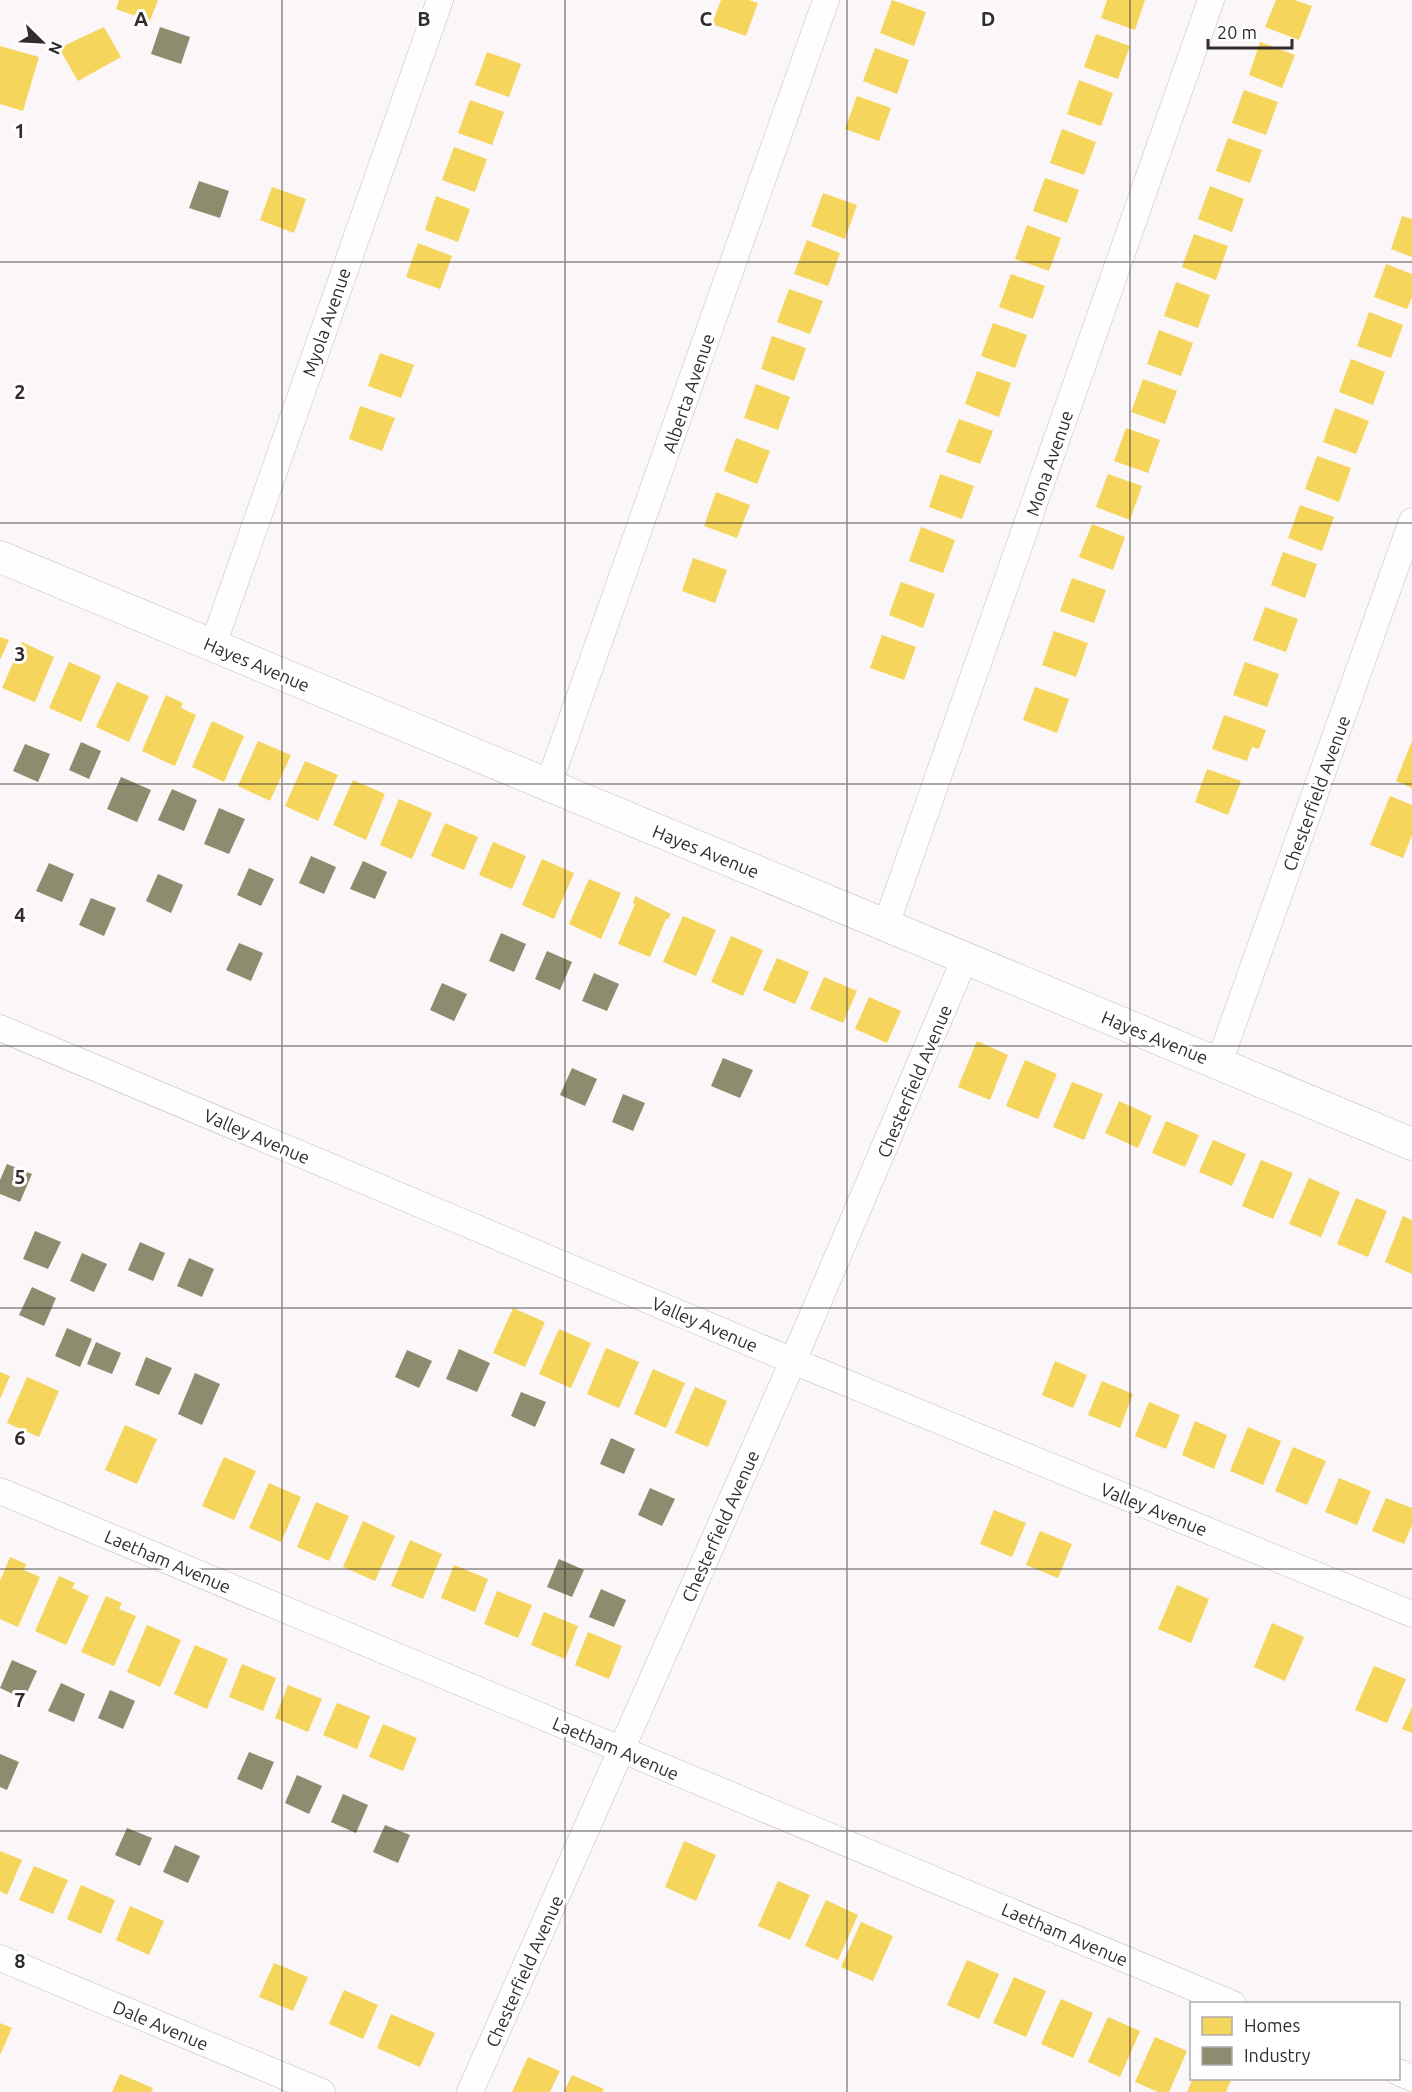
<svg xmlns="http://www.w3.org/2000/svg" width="1412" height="2092" font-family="Ubuntu,sans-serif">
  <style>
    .homes { fill: #f6d55c }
    .industry { fill: #8c8c6e }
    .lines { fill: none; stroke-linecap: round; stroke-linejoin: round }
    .minor-casing { stroke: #c2bdbe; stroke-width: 27 }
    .tertiary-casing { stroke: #c2bdbe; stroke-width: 33 }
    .minor { stroke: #fefefe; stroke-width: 26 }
    .tertiary { stroke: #fefefe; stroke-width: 32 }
    .grid { fill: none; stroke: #332c2e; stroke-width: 1.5; stroke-opacity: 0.55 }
    .labels { text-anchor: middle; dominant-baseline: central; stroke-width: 6; stroke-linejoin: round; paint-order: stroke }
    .street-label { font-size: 18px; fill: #332c2e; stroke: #fff }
    .grid-label { font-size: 20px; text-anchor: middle; font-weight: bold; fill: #332c2e; stroke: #fff; stroke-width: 6; stroke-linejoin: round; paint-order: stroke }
  </style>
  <rect width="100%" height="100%" fill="#fbf6f7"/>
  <!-- homes -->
  <g class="homes">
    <path d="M119,0H158L150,21L116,9Z"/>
    <path d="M721,0H749L758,3L746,36L712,24Z"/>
    <path d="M892,0L926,12L914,46L880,33Z"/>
    <path d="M1107,0H1145L1135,30L1101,18Z"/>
    <path d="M1276,0H1294L1312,6L1299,40L1265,27Z"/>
    <path d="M104,27L121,57L78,81L59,48Z"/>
    <path d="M1096,34L1130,46L1118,79L1084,67Z"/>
    <path d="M1260,42L1295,55L1282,88L1249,75Z"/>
    <path d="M0,46L39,57L23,111L0,104Z"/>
    <path d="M875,48L909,60L897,94L863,81Z"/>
    <path d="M487,52L521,64L509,97L475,85Z"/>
    <path d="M1079,80L1113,93L1101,126L1067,114Z"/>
    <path d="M1244,90L1278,102L1266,135L1232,123Z"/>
    <path d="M857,96L891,108L879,141L845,129Z"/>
    <path d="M470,100L504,112L492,145L458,133Z"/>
    <path d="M1062,129L1096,142L1084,175L1050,163Z"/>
    <path d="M1228,138L1262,150L1250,183L1216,171Z"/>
    <path d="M454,147L487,159L475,192L442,180Z"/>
    <path d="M1045,178L1079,190L1067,223L1033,211Z"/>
    <path d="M1210,186L1244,199L1232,232L1198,219Z"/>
    <path d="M272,187L306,199L294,233L260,220Z"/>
    <path d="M823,193L857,205L845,239L811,226Z"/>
    <path d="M436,196L470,209L458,242L425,230Z"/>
    <path d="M1402,216L1412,219V257L1391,249Z"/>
    <path d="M1027,225L1061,238L1049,271L1015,259Z"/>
    <path d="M1194,234L1228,246L1216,280L1182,267Z"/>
    <path d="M807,240L840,253L828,286L794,274Z"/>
    <path d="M418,243L452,256L440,289L406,277Z"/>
    <path d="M1386,264L1412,274V297L1407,309L1374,297Z"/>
    <path d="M1011,274L1045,286L1033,319L999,307Z"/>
    <path d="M1176,282L1210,295L1198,328L1164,316Z"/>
    <path d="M789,289L823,301L810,334L777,322Z"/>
    <path d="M1369,312L1403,325L1391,358L1357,346Z"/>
    <path d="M993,323L1027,335L1015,368L981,356Z"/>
    <path d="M1159,330L1193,343L1181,376L1147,364Z"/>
    <path d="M772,336L806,348L794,381L761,369Z"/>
    <path d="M380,353L414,365L401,398L368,386Z"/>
    <path d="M1351,359L1385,372L1373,405L1339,392Z"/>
    <path d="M977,371L1011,383L999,417L965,404Z"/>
    <path d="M1143,379L1177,391L1165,424L1131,412Z"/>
    <path d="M756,384L790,397L778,430L744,418Z"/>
    <path d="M360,406L395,418L382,451L349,439Z"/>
    <path d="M1335,408L1369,421L1356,454L1323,442Z"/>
    <path d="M959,419L993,431L980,464L946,452Z"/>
    <path d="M1126,428L1160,440L1148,473L1114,461Z"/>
    <path d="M736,438L770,451L757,484L724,471Z"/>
    <path d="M1317,456L1351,468L1339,502L1305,489Z"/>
    <path d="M940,474L974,486L962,519L929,507Z"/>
    <path d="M1108,474L1142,486L1130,520L1096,507Z"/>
    <path d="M716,492L750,505L737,538L704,526Z"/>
    <path d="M1300,505L1334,517L1322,551L1288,538Z"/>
    <path d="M1092,524L1125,537L1113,570L1079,557Z"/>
    <path d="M921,527L955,540L943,573L909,561Z"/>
    <path d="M1283,552L1317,564L1305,598L1271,585Z"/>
    <path d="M693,558L727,570L715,603L682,591Z"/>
    <path d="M1072,578L1106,590L1094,623L1060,611Z"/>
    <path d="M901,582L935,594L923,628L889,615Z"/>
    <path d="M1265,607L1298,619L1286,652L1253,640Z"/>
    <path d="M1054,631L1088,643L1076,677L1042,665Z"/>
    <path d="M882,635L916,647L904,680L870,668Z"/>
    <path d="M0,637L9,640L0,660Z"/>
    <path d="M22,642L54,657L35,702L2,688Z"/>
    <path d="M69,662L101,676L81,722L49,708Z"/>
    <path d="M1245,662L1279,674L1267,707L1233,695Z"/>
    <path d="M117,682L149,696L129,742L96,727Z"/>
    <path d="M1035,687L1069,699L1057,733L1023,720Z"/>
    <path d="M166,695L183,703L181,708L196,715L175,766L142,751Z"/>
    <path d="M1224,715L1266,730L1259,749L1252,747L1247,761L1212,749Z"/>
    <path d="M212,721L244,736L224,782L192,767Z"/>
    <path d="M258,741L291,755L270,801L238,786Z"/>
    <path d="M1412,741V788L1396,781Z"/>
    <path d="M305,761L338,775L318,821L285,806Z"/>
    <path d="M1207,769L1241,781L1228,815L1195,802Z"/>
    <path d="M353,780L385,794L366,840L333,825Z"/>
    <path d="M1390,796L1412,805V835L1403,858L1370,845Z"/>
    <path d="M399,799L432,813L412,859L380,845Z"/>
    <path d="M445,823L478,837L464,870L431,856Z"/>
    <path d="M493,842L526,856L512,889L479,875Z"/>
    <path d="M542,859L574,873L554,919L522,905Z"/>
    <path d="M589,879L621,893L601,939L569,924Z"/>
    <path d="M635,896L671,914L668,919H666L650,957L618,944L635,904L633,903Z"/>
    <path d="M683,916L716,930L696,976L663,962Z"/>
    <path d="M731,936L763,950L743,996L711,982Z"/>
    <path d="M777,958L809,972L795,1004L763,990Z"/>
    <path d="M824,977L857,991L843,1023L810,1009Z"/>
    <path d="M869,997L901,1011L887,1043L855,1029Z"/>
    <path d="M977,1041L1008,1055L990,1100L958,1087Z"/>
    <path d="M1025,1060L1057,1074L1038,1119L1006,1106Z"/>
    <path d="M1072,1082L1103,1094L1084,1140L1053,1127Z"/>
    <path d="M1119,1101L1152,1116L1138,1148L1105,1133Z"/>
    <path d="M1166,1121L1199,1135L1185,1167L1152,1153Z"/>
    <path d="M1213,1140L1246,1154L1232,1186L1199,1172Z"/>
    <path d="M1261,1160L1293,1173L1273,1219L1242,1206Z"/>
    <path d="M1309,1178L1340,1192L1321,1237L1289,1224Z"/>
    <path d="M1356,1198L1387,1211L1368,1257L1337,1244Z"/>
    <path d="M1403,1216L1412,1220V1274L1385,1262Z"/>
    <path d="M513,1308L545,1322L525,1367L493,1353Z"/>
    <path d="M559,1329L591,1343L571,1388L539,1374Z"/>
    <path d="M606,1348L639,1362L619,1408L587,1394Z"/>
    <path d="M1055,1361L1087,1375L1073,1408L1042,1395Z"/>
    <path d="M653,1369L685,1383L666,1428L634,1414Z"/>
    <path d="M0,1372L10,1376L0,1399Z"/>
    <path d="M27,1377L59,1391L39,1437L7,1423Z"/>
    <path d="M1102,1381L1133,1394L1120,1428L1088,1415Z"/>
    <path d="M695,1387L727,1401L708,1447L675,1433Z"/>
    <path d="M1149,1402L1180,1415L1166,1449L1135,1436Z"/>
    <path d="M1195,1421L1227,1435L1214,1469L1182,1455Z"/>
    <path d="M125,1425L157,1439L137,1484L105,1470Z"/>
    <path d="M1248,1427L1281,1441L1263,1485L1230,1471Z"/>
    <path d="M1293,1447L1326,1461L1307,1505L1275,1491Z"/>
    <path d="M224,1457L256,1471L234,1520L202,1506Z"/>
    <path d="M1339,1478L1371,1491L1357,1525L1325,1512Z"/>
    <path d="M269,1483L301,1497L281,1542L249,1528Z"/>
    <path d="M1386,1498L1412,1508V1525L1404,1544L1372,1531Z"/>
    <path d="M316,1502L349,1516L329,1561L297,1547Z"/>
    <path d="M994,1510L1026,1523L1012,1557L980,1544Z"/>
    <path d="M363,1521L395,1536L375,1581L343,1567Z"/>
    <path d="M1040,1531L1072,1544L1058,1578L1026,1565Z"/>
    <path d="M410,1540L442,1554L423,1599L391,1586Z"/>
    <path d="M10,1557L26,1564L24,1570L40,1577L18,1627L0,1619V1581Z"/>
    <path d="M454,1565L488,1579L475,1612L441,1598Z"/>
    <path d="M59,1576L75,1583L72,1588L89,1596L66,1645L35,1631Z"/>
    <path d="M1177,1585L1209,1599L1191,1643L1158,1629Z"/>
    <path d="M497,1591L532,1605L518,1638L484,1624Z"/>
    <path d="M106,1596L122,1603L119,1609L136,1616L114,1666L81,1652Z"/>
    <path d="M544,1612L578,1626L565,1659L531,1645Z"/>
    <path d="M1272,1623L1304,1637L1285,1681L1254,1667Z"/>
    <path d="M147,1625L181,1640L160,1687L127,1672Z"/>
    <path d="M588,1632L622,1646L609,1679L575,1665Z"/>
    <path d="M195,1645L228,1659L207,1709L174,1694Z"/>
    <path d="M242,1664L276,1678L263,1711L229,1697Z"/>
    <path d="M1374,1666L1406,1679L1387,1723L1355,1710Z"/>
    <path d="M288,1685L322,1699L308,1732L275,1718Z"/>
    <path d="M337,1703L370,1716L357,1749L323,1735Z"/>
    <path d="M1412,1707V1733L1402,1729Z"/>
    <path d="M383,1724L417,1738L403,1771L369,1757Z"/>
    <path d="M684,1841L716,1855L696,1901L665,1887Z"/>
    <path d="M0,1851L22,1860L7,1895L0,1891Z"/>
    <path d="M34,1866L68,1880L53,1914L19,1900Z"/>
    <path d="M778,1881L810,1895L790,1940L758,1926Z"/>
    <path d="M81,1885L115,1900L101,1934L67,1919Z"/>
    <path d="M826,1900L858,1915L838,1960L805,1946Z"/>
    <path d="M130,1906L164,1921L149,1955L116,1940Z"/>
    <path d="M861,1922L893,1936L873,1981L841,1967Z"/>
    <path d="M967,1960L999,1974L979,2019L947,2005Z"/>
    <path d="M274,1963L308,1977L293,2011L259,1997Z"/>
    <path d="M1014,1977L1046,1991L1026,2037L993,2023Z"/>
    <path d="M344,1990L378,2005L363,2039L329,2024Z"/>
    <path d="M1061,1999L1093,2013L1073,2058L1041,2044Z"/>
    <path d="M391,2014L435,2033L420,2067L377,2048Z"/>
    <path d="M1108,2017L1140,2031L1120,2077L1088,2062Z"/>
    <path d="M0,2023L12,2028L0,2055Z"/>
    <path d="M1155,2037L1187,2051L1169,2092H1158L1135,2082Z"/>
    <path d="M528,2057L560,2071L550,2092H512Z"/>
    <path d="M120,2074L153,2088L151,2092H112Z"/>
    <path d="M572,2075L604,2089L602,2092H564Z"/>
    <path d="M1193,2078H1232L1226,2092H1187Z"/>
  </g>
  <!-- industry -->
  <g class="industry">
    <path d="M160,27L190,37L181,64L151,54Z"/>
    <path d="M199,181L229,191L220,218L189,208Z"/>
    <path d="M81,742L101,751L89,779L69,770Z"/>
    <path d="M25,744L50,754L38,782L13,771Z"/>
    <path d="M121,777L151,790L137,822L107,809Z"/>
    <path d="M172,789L197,800L184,831L158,820Z"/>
    <path d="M219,808L245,819L229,854L204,844Z"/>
    <path d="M311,856L336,867L324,894L299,883Z"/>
    <path d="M363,861L387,872L375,899L350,889Z"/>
    <path d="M49,863L74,874L62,902L36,891Z"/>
    <path d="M249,868L274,879L261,906L237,895Z"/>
    <path d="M158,874L183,885L171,913L146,901Z"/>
    <path d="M91,898L116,908L104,936L79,925Z"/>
    <path d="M501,933L526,944L514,972L489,961Z"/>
    <path d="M239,943L263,953L251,981L226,970Z"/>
    <path d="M547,951L572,962L560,990L535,979Z"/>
    <path d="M594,973L619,984L607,1011L582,1001Z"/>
    <path d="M442,983L467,994L454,1021L430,1010Z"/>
    <path d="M723,1058L753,1070L740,1098L711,1086Z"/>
    <path d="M572,1068L597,1079L585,1106L560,1095Z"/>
    <path d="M623,1094L645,1103L633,1131L612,1122Z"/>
    <path d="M7,1164L32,1174L20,1202L0,1194V1180Z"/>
    <path d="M35,1231L61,1242L48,1269L23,1259Z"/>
    <path d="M140,1242L165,1253L153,1281L128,1270Z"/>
    <path d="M82,1253L107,1264L94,1292L70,1281Z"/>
    <path d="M189,1258L214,1269L202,1297L177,1286Z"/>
    <path d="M32,1287L56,1298L44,1326L19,1315Z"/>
    <path d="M67,1328L92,1339L80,1367L55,1356Z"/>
    <path d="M96,1342L121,1353L112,1374L87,1364Z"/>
    <path d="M459,1349L490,1363L477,1392L446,1379Z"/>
    <path d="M407,1350L432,1361L419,1388L395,1377Z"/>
    <path d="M146,1357L172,1368L159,1395L135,1385Z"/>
    <path d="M195,1373L220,1384L202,1425L178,1414Z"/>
    <path d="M521,1392L546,1402L535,1427L511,1416Z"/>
    <path d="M611,1438L635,1449L624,1474L600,1464Z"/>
    <path d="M650,1488L675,1499L662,1526L638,1515Z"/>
    <path d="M559,1559L584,1570L572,1597L547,1587Z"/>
    <path d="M601,1589L626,1600L614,1627L589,1617Z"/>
    <path d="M12,1660L37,1671L24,1699L0,1688Z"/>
    <path d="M61,1683L85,1694L74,1722L48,1711Z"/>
    <path d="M110,1690L135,1701L123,1729L98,1718Z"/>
    <path d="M249,1752L274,1762L262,1790L237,1779Z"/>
    <path d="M0,1754L19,1762L7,1790L0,1787Z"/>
    <path d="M297,1775L322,1786L309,1814L285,1803Z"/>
    <path d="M343,1794L368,1805L356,1833L331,1822Z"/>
    <path d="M385,1825L410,1835L398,1863L373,1852Z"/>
    <path d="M127,1828L152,1838L140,1866L115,1855Z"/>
    <path d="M175,1845L200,1856L188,1883L163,1872Z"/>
  </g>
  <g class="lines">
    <!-- minor casing -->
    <g class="minor-casing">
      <g id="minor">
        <path d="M213,645L440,0"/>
        <path d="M548,786L826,0"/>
        <path d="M886,925L1211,0"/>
        <path d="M0,1028L793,1361L1412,1614"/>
        <path d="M1219,1063L1412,521"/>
        <path d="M0,1491L1233,2004"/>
        <path d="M0,1958L322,2092"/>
        <path d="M1398,2072L1412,2078"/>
        <path d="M470,2092L793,1361L965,958"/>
      </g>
    </g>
    <!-- tertiary casing -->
    <g class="tertiary-casing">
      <path id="tertiary" d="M0,557L1412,1144"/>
    </g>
    <!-- minor -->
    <use href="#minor" class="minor"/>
    <!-- tertiary -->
    <use href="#tertiary" class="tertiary"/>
  </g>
  <!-- grid -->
  <path class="grid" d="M282,0V2092M565,0V2092M847,0V2092M1130,0V2092M0,262H1412M0,523H1412M0,784H1412M0,1046H1412M0,1308H1412M0,1569H1412M0,1831H1412"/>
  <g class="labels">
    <!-- street labels -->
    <g class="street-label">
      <text transform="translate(326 322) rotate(-71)">Myola Avenue</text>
      <text transform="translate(688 393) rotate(-71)">Alberta Avenue</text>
      <text transform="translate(1049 463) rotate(-71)">Mona Avenue</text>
      <text transform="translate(257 664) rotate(23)">Hayes Avenue</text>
      <text transform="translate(1316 793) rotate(-70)">Chesterfield Avenue</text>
      <text transform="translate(706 851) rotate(22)">Hayes Avenue</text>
      <text transform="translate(1155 1037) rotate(22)">Hayes Avenue</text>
      <text transform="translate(914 1081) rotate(-67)">Chesterfield Avenue</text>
      <text transform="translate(257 1136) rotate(23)">Valley Avenue</text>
      <text transform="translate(705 1324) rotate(23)">Valley Avenue</text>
      <text transform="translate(1154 1509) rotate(22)">Valley Avenue</text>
      <text transform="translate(720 1526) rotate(-66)">Chesterfield Avenue</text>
      <text transform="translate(168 1561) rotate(23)">Laetham Avenue</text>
      <text transform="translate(616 1748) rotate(23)">Laetham Avenue</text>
      <text transform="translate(1065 1934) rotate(23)">Laetham Avenue</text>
      <text transform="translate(524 1971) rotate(-66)">Chesterfield Avenue</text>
      <text transform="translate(161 2025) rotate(23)">Dale Avenue</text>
    </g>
  </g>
  <g class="grid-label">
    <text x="141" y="26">A</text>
    <text x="424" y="26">B</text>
    <text x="706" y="26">C</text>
    <text x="988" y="26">D</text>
    <text x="20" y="138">1</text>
    <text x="20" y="399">2</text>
    <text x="20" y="661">3</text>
    <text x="20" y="922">4</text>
    <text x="20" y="1184">5</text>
    <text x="20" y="1445">6</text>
    <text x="20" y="1707">7</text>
    <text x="20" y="1968">8</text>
  </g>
  <!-- legend -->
  <rect x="1190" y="2002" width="210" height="78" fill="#ffffff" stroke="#adabab" stroke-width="1.5"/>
  <rect x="1202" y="2017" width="30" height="18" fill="#f6d55c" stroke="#adabab" stroke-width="1.5"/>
  <text x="1244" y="2032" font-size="18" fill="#332c2e">Homes</text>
  <rect x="1202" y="2047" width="30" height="18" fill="#8c8c6e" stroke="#adabab" stroke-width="1.5"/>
  <text x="1244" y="2062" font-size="18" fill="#332c2e">Industry</text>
  <!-- north arrow -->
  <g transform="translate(42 42) rotate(114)" stroke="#ffffff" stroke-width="4.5" paint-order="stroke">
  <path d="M0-4.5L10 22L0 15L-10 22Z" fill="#332c2e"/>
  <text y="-9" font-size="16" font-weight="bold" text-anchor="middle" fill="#332c2e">N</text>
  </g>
  <!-- scale -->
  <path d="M1208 39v9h84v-9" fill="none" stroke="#332c2e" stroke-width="3"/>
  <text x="1217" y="39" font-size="18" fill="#332c2e" stroke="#ffffff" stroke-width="4.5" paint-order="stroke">20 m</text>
</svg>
